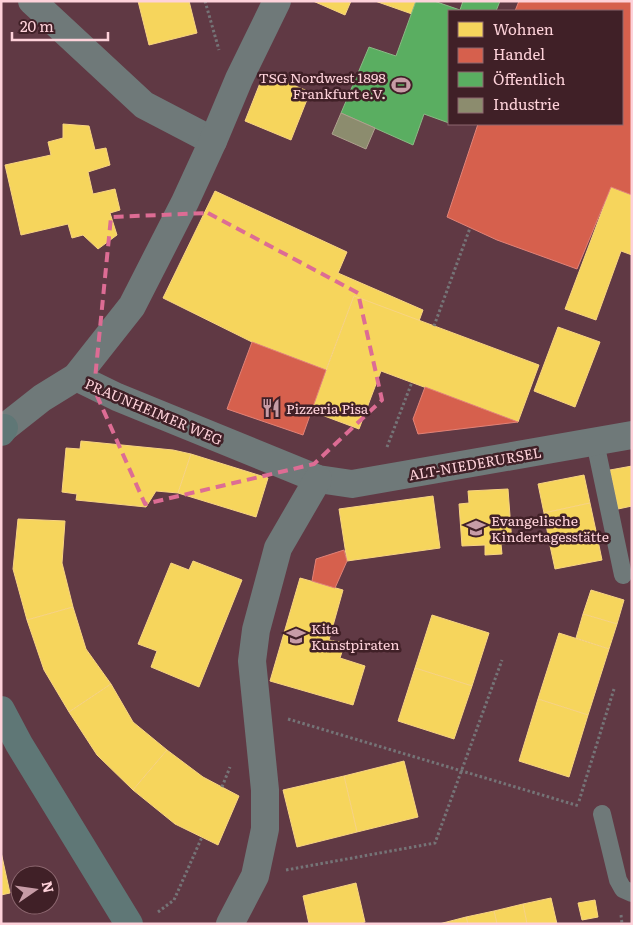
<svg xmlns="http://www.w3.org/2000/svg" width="633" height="925" font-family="Literata,serif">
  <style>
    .homes { fill: #f6d55c; stroke: #f8d482 }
    .shops { fill: #d6604d; stroke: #e28277 }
    .public { fill: #5aae61; stroke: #8bb985 }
    .industry { fill: #8c8c6e; stroke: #aea18e }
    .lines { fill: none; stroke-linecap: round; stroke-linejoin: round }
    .path { stroke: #757477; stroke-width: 3; stroke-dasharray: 2.5 2.5; stroke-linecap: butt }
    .lane { stroke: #6f7979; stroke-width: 18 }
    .street { stroke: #6f7979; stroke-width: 28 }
    .secondary { stroke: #5f7776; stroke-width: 28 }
    .marked { fill: none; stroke: #dd6c94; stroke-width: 4; stroke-dasharray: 10 6; stroke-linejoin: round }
    .labels { text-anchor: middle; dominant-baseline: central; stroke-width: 5; stroke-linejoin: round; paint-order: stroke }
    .poi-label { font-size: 14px; fill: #fed2da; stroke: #402027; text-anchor: start }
    .street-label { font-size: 14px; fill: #fed2da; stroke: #402027 }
  </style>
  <rect width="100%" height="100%" fill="#603944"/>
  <!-- homes -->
  <g class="homes">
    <path d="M138,1H189L197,33L149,45Z"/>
    <path d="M313,1H351L345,15Z"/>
    <path d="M375,1H416L412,14Z"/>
    <path d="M264,73L310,92L291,140L245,121Z"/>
    <path d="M63,124L89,126L95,150L106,148L110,165L88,172L93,194L115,189L120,210L110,213L117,235L98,249L83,235L72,238L68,224L21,235L5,165L51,155L48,142L63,138Z"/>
    <path d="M611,187L632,195V255L621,251L596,320L565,309Z"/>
    <path d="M215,191L347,252L338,273L423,310L419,321L354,296L326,370L252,342L163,298Z"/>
    <path d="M354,296L539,365L518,422L381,371L359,429L311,411Z"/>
    <path d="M558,327L600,342L575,407L534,391Z"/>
    <path d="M81,441L173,450L191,454L178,493L156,491L146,507L76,500L77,494L62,492L66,448L80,449Z"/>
    <path d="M191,454L268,478L256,517L178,493Z"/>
    <path d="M632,466V506L618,509L610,470Z"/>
    <path d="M584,475L590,503L544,513L538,484Z"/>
    <path d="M508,489L512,543L501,544L502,554L485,555V545L462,546L459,504L469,503L468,491Z"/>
    <path d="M433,496L440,548L347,561L339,509Z"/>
    <path d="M590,503L596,531L549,541L544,513Z"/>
    <path d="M18,519L65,521L62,563L73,607L27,620L13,569Z"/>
    <path d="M596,531L602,560L555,569L549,541Z"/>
    <path d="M193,561L242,580L199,687L151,667L157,651L138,644L171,563L189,570Z"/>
    <path d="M300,578L343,590L329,640L345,643L340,658L365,666L353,705L270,681Z"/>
    <path d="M591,590L624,600L617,624L583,614Z"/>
    <path d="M73,607L86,649L111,684L69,712L44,670L27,620Z"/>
    <path d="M583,614L617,624L609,649L576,638Z"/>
    <path d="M432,615L489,633L472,686L415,668Z"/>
    <path d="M559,633L609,649L588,715L538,699Z"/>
    <path d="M415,668L472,686L454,739L398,721Z"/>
    <path d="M111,684L133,722L167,750L133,790L97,755L69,712Z"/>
    <path d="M538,699L588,715L569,777L519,761Z"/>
    <path d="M167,750L203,777L239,796L218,845L175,824L133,790Z"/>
    <path d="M404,761L418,817L357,832L344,776Z"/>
    <path d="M344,776L357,832L297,847L283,790Z"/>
    <path d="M1,852L10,893L1,895Z"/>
    <path d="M356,883L365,922L356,924H309L303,896Z"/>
    <path d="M551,898L557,924H527L523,904Z"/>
    <path d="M595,900L598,917L582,920L578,903Z"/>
    <path d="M523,904L527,924H497L494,911Z"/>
    <path d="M494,911L497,924H468L466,917Z"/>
    <path d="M466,917L468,924H439Z"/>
  </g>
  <!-- shops -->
  <g class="shops">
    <path d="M519,1H632V195L611,187L577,269L497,240L447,217L478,124H622V11H515Z"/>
    <path d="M252,342L326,370L303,435L227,409Z"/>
    <path d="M425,387L518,422L418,434L413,419Z"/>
    <path d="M344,550L347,561L335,588L312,581L316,559Z"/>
  </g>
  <!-- public -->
  <path class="public" d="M416,1H434L460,10L463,1H500L496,11H449V123L424,114L413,145L341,113L369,47L396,56Z"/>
  <!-- industry -->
  <path class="industry" d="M341,113L375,128L366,149L332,134Z"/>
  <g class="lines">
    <!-- path -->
    <g class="path">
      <path d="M205,1L219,50"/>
      <path d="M434,326L470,228"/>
      <path d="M387,447L412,382"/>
      <path d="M288,719L579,806"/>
      <path d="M222,787L230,767"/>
      <path d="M579,801L614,689"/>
      <path d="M286,870L435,843L502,660"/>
      <path d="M158,912L174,900L202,837"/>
      <path d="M621,915L622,924"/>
    </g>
    <!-- lane -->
    <g class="lane">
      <path d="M595,442L623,575"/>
      <path d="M602,814L618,880L623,889L632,893"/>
    </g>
    <!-- street -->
    <g class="street">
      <path d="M32,1L144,105L213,141"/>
      <path d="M76,377L117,397L318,479L352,484L632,435"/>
      <path d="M4,428L42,398L76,377L132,306L185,202L213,141L239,79L277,1"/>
      <path d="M230,924L255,876L265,829V790L252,661L256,630L278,548L318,479"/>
    </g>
    <!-- secondary -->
    <g class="secondary">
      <path d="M1,428H4L1,432"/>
      <path d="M1,710L19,744L129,924"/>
    </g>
  </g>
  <!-- marked area -->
  <path class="marked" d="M208,213L358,293L382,400L314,464L145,504L94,389L111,217Z"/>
  <!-- icons -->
  <defs>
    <g id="stadium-bare" transform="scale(1.5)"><path d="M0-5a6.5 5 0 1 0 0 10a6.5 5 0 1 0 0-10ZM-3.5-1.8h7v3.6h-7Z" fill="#c79ca6" stroke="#402027" stroke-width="2.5" paint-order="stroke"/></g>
    <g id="restaurant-bare" transform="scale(1.5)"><path d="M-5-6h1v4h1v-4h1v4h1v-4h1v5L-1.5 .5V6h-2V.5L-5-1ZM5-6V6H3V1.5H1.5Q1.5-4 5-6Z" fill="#c79ca6" stroke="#402027" stroke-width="2.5" paint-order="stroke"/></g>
    <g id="school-bare" transform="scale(1.5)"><path d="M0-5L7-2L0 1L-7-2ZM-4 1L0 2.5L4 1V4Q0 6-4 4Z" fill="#c79ca6" stroke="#402027" stroke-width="2.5" paint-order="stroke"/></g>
  </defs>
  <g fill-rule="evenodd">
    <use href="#stadium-bare" x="401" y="85"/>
    <use href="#restaurant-bare" x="271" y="408"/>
    <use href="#school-bare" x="476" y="528"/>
    <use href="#school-bare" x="296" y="636"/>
  </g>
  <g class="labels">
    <!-- poi labels -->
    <g class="poi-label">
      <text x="386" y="77" text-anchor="end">TSG Nordwest 1898<tspan x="386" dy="16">Frankfurt e.V.</tspan></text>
      <text x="286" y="408">Pizzeria Pisa</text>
      <text x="491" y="520">Evangelische<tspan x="491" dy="16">Kindertagesstätte</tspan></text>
      <text x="311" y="628">Kita<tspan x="311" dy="16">Kunstpiraten</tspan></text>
    </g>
    <!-- street labels -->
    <g class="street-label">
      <text transform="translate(154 411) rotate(23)">PRAUNHEIMER WEG</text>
      <text transform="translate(475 463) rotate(-10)">ALT-NIEDERURSEL</text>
    </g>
  </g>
  <!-- border -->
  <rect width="633" height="925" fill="none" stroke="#fed2da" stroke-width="5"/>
  <!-- legend -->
  <rect x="448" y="10" width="175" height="115" fill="#402027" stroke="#8c676f"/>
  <rect x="458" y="22" width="25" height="15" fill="#f6d55c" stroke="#8c676f"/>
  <text x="493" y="35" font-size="15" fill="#fed2da">Wohnen</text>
  <rect x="458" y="48" width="25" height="15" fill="#d6604d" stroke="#8c676f"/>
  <text x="493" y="60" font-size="15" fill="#fed2da">Handel</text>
  <rect x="458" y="72" width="25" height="15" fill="#5aae61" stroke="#8c676f"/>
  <text x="493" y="85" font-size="15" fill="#fed2da">Öffentlich</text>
  <rect x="458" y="98" width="25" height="15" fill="#8c8c6e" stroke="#8c676f"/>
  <text x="493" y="110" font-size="15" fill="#fed2da">Industrie</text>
  <!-- north arrow -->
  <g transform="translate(35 890) rotate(77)"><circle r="24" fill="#402027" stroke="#8c676f"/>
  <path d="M0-4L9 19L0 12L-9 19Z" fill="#c79ca6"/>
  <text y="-8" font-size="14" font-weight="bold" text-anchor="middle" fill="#fed2da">N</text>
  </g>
  <!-- scale -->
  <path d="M12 32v8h96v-8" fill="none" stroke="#fed2da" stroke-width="2.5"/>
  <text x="20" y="32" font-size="15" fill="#fed2da" stroke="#402027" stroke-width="4" paint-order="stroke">20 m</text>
</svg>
